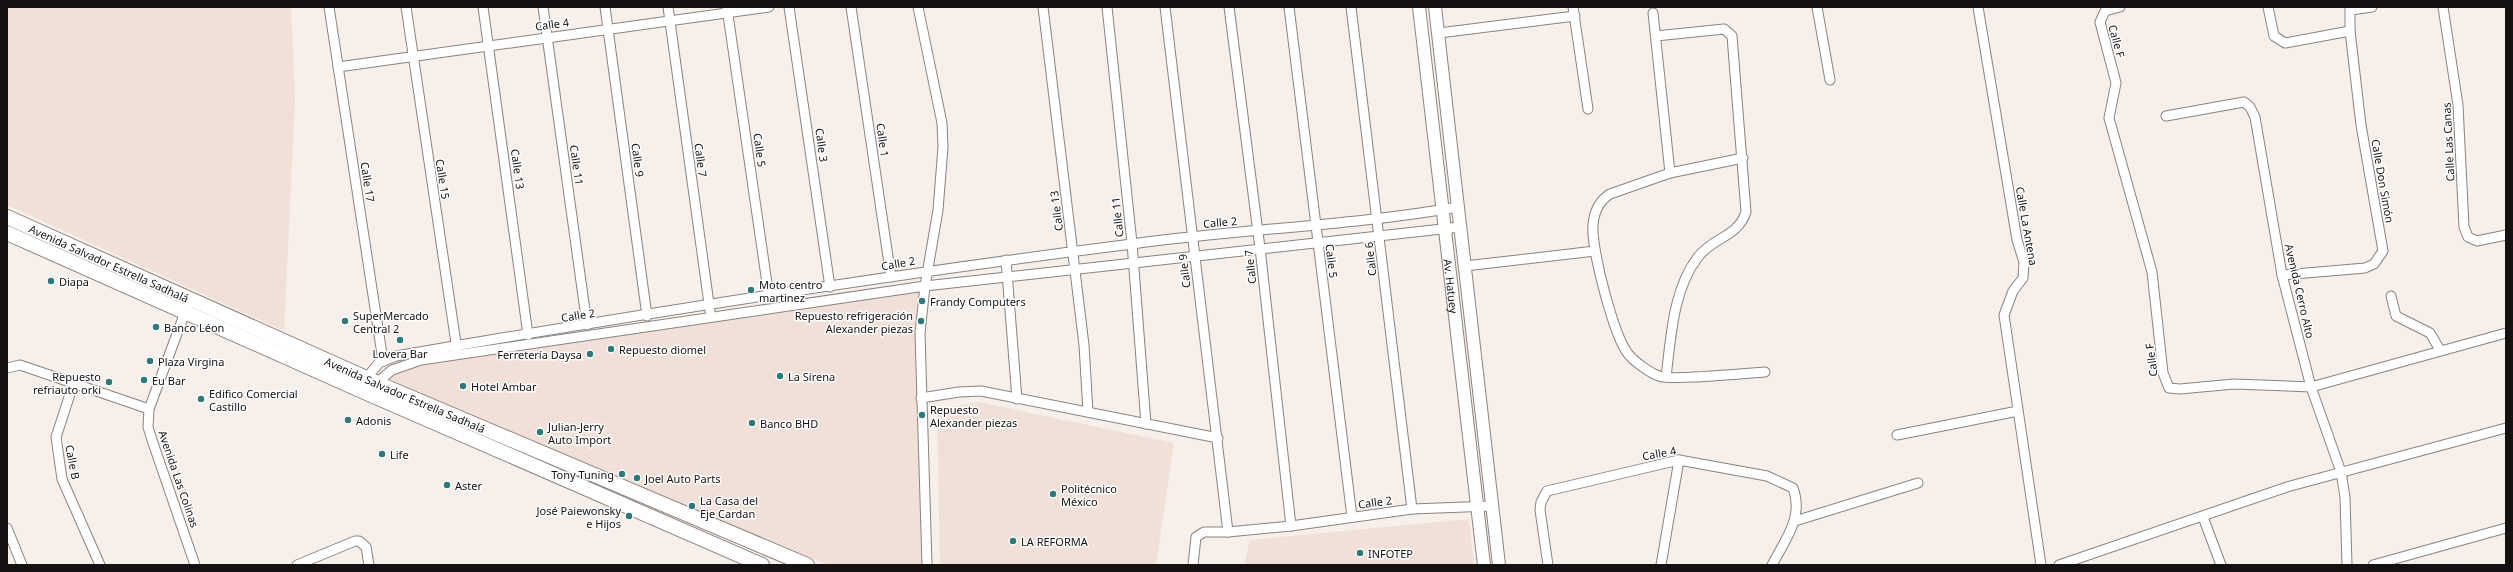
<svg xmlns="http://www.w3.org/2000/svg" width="2513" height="572" font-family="'Noto Sans',sans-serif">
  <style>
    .built { fill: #f0e0d8 }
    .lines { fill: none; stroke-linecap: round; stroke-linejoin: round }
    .minor-casing { stroke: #8a837f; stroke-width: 11 }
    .major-casing { stroke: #8a837f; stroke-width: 14 }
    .highway-casing { stroke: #8a837f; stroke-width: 16 }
    .minor { stroke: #fff; stroke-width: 9 }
    .major { stroke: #fff; stroke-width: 12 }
    .highway { stroke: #fff; stroke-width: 14 }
    .poi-dot { fill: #30797b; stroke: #fff; stroke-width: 1.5 }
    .labels { text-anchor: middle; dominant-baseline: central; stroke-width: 3; stroke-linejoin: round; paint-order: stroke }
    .street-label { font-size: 11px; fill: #141110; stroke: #fff }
    .poi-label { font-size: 11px; fill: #141110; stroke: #fff; text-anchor: start }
  </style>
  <rect width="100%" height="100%" fill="#f7efea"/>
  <!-- built -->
  <g class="built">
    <path d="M7,7H291L295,99L284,331L7,205Z"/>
    <path d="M924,286L925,565H828L380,378L392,370Z"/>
    <path d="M978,402L1174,443L1156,565H940L937,410Z"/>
    <path d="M1469,519L1474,565H1244L1250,540Z"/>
  </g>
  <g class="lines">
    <!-- minor casing -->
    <g class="minor-casing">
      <g id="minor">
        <path d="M329,7L383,361"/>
        <path d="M406,7L457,350"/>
        <path d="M483,7L528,335"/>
        <path d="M543,7L587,325"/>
        <path d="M605,7L647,316"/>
        <path d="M668,7L710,311"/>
        <path d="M789,7L830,287"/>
        <path d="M851,7L891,277"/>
        <path d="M918,7L942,123L943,147L938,210L925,286L920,333L927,565"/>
        <path d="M1043,7L1084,345L1088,412"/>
        <path d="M1107,7L1132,243L1146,424"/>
        <path d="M1165,7L1228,532"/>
        <path d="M1229,7L1260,248L1291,526"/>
        <path d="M1289,7L1352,517"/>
        <path d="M1351,7L1412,509"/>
        <path d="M1573,7L1588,109"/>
        <path d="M1817,7L1830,80"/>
        <path d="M1978,7L2017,240L2024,262L2023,278L2013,291L2004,315L2041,565"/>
        <path d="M2120,7L2105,11L2100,22L2116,83L2109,118L2152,272L2163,373L2169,388L2180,389L2234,384L2311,387L2506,333"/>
        <path d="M2268,7L2274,36L2285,43L2350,31"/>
        <path d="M2443,7L2458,105L2464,227L2468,237L2477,241L2506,235"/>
        <path d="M727,8L769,297"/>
        <path d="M2351,10L2372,7"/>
        <path d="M1653,13L1670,173"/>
        <path d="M1439,33L1575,16"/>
        <path d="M1656,36L1724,29L1732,36L1746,212C1738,237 1713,237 1698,257C1673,289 1671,337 1666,377"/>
        <path d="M338,67L769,7"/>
        <path d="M2166,116L2244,102L2250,107L2255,117L2282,275L2311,387L2341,472L2345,497L2347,565"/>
        <path d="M1743,158L1670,173L1610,194C1599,201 1594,212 1593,225C1591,248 1614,338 1629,355C1635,362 1650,373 1659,376C1669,381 1747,373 1765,372"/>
        <path d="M1006,260L1017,399"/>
        <path d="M1465,266L1595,251"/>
        <path d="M2282,275L2365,268L2374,264L2383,251L2361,125L2350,31V7"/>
        <path d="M2391,296L2396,316L2430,333L2440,350"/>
        <path d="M187,307L149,409L148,427L152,440L195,565"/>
        <path d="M7,368L20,365L149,409"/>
        <path d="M74,382L56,437L62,479L100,565"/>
        <path d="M363,382L379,363L396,356C640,314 886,275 1132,244C1240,229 1350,226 1458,207"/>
        <path d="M374,385L392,370L421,360L925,286L1460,227"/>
        <path d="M921,398L959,392L981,391L1218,438"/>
        <path d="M1897,435L2018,411"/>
        <path d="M2203,517L2221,565"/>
        <path d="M1795,521L1918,483"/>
        <path d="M7,528L22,565"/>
        <path d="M297,565L355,541H359L366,547L369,565"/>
        <path d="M1193,565L1196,537L1204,532H1228L1291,526L1412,509L1492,506"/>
        <path d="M1548,565L1540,510L1541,502L1547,491L1679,460L1767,476L1793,488C1804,517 1785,540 1772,565"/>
        <path d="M1661,565L1679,460"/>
        <path d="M2059,565L2287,487L2506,428"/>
        <path d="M2373,565L2506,528"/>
      </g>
    </g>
    <!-- major casing -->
    <g class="major-casing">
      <g id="major">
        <path id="s1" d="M1419,7L1484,565"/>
        <path d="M1435,7L1499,565"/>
      </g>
    </g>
    <!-- highway casing -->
    <g class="highway-casing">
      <g id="highway">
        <path id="s2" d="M7,217L384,386L807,565"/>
        <path d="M7,233L369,394L762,565"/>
      </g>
    </g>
    <!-- minor -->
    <use href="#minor" class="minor"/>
    <!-- major -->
    <use href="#major" class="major"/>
    <!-- highway -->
    <use href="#highway" class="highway"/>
  </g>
  <!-- markers -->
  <g class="poi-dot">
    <circle cx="51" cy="281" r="4"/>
    <circle cx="751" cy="290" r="4"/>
    <circle cx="922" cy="301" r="4"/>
    <circle cx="345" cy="321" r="4"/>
    <circle cx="921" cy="321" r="4"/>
    <circle cx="156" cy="327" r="4"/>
    <circle cx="400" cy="340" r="4"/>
    <circle cx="611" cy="349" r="4"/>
    <circle cx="590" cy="354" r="4"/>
    <circle cx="150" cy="361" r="4"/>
    <circle cx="780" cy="376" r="4"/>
    <circle cx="144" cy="380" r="4"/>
    <circle cx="109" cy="382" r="4"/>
    <circle cx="463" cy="386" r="4"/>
    <circle cx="201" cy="399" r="4"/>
    <circle cx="922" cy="415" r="4"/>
    <circle cx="348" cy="420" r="4"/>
    <circle cx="752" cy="423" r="4"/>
    <circle cx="540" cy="432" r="4"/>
    <circle cx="382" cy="454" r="4"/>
    <circle cx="622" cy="474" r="4"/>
    <circle cx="637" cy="478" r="4"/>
    <circle cx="447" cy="485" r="4"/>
    <circle cx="1053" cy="494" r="4"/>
    <circle cx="692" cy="506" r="4"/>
    <circle cx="629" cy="516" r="4"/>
    <circle cx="1013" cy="541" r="4"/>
    <circle cx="1360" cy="553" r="4"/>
  </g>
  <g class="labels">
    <!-- street labels -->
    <g class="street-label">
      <text transform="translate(552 24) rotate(-8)">Calle 4</text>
      <text transform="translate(2117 41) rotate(75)">Calle F</text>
      <text transform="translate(883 140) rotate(82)">Calle 1</text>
      <text transform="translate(2448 142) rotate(-93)">Calle Las Canas</text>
      <text transform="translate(822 145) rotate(82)">Calle 3</text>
      <text transform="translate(760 150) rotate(82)">Calle 5</text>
      <text transform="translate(638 160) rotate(82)">Calle 9</text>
      <text transform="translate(701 160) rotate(82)">Calle 7</text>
      <text transform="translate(577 165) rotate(82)">Calle 11</text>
      <text transform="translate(518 169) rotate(82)">Calle 13</text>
      <text transform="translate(443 179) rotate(81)">Calle 15</text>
      <text transform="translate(2383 181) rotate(80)">Calle Don Simón</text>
      <text transform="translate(368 182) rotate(81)">Calle 17</text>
      <text transform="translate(1056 211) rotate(-97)">Calle 13</text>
      <text transform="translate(1117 217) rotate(-96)">Calle 11</text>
      <text transform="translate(1220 222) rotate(-5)">Calle 2</text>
      <text transform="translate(2027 226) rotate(80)">Calle La Antena</text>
      <text transform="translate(1370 259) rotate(-97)">Calle 6</text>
      <text transform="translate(1332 261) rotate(83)">Calle 5</text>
      <text stroke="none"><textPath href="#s2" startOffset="112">Avenida Salvador Estrella Sadhalá</textPath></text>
      <text transform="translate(898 263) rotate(-10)">Calle 2</text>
      <text transform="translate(1250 267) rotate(-96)">Calle 7</text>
      <text transform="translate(1184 271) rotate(-97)">Calle 9</text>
      <text stroke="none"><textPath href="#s1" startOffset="281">Av. Hatuey</textPath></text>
      <text transform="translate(2300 291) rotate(77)">Avenida Cerro Alto</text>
      <text transform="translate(578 315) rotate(-9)">Calle 2</text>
      <text transform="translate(2151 360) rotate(-97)">Calle F</text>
      <text stroke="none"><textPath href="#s2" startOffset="436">Avenida Salvador Estrella Sadhalá</textPath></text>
      <text transform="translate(1659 453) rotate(-10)">Calle 4</text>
      <text transform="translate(73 462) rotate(79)">Calle B</text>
      <text transform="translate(179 479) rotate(71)">Avenida Las Colinas</text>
      <text transform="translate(1375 502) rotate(-8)">Calle 2</text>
    </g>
    <!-- poi labels -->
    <g class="poi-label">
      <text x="59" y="281">Diapa</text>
      <text x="759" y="284">Moto centro<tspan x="759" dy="13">martinez</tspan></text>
      <text x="930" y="301">Frandy Computers</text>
      <text x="353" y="315">SuperMercado<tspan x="353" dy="13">Central 2</tspan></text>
      <text x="913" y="315" text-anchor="end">Repuesto refrigeración<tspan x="913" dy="13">Alexander piezas</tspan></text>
      <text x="164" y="327">Banco Léon</text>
      <text x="619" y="349">Repuesto diomel</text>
      <text x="400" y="353" text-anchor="middle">Lovera Bar</text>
      <text x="582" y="354" text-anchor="end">Ferretería Daysa</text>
      <text x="158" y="361">Plaza Virgina</text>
      <text x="101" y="376" text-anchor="end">Repuesto<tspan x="101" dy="13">refriauto orki</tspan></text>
      <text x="788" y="376">La Sirena</text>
      <text x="152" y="380">Eu Bar</text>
      <text x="471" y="386">Hotel Ambar</text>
      <text x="209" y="393">Edifico Comercial<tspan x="209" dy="13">Castillo</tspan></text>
      <text x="930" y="409">Repuesto<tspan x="930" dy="13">Alexander piezas</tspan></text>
      <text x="356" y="420">Adonis</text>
      <text x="760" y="423">Banco BHD</text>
      <text x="548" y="426">Julian-Jerry<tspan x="548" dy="13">Auto Import</tspan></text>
      <text x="390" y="454">Life</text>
      <text x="614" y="474" text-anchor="end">Tony Tuning</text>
      <text x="645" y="478">Joel Auto Parts</text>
      <text x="455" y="485">Aster</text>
      <text x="1061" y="488">Politécnico<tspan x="1061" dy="13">México</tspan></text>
      <text x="700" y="500">La Casa del<tspan x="700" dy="13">Eje Cardan</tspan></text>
      <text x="621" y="510" text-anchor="end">José Paiewonsky<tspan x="621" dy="13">e Hijos</tspan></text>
      <text x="1021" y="541">LA REFORMA</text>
      <text x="1368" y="553">INFOTEP</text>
    </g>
  </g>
  <!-- border -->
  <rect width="2513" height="572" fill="none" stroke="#141110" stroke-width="16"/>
</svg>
